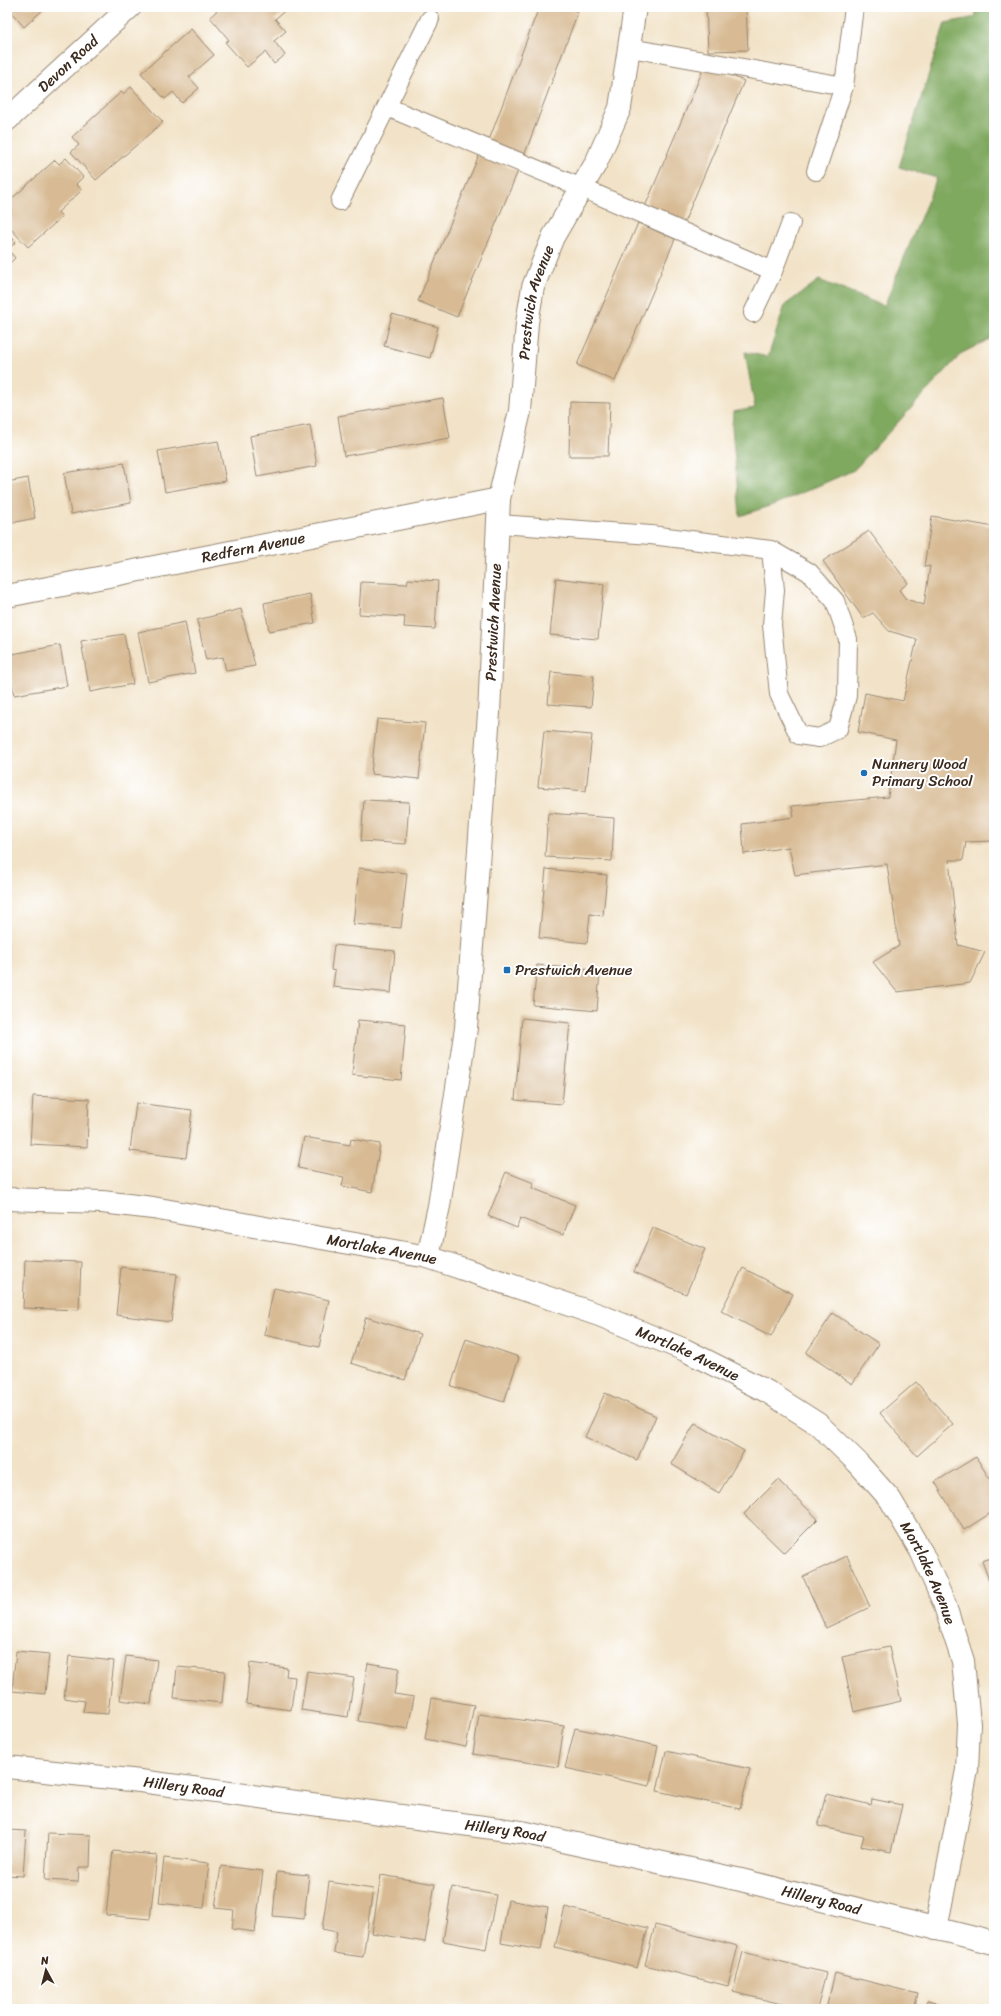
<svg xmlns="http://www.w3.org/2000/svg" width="1001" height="2016" font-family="Sriracha,sans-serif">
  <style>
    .forest { fill: #80a960; stroke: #5e6a3f }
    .building { fill: #d8bb94 }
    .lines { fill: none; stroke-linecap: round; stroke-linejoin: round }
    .service-casing { stroke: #968673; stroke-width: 20 }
    .minor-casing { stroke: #968673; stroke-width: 24 }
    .service { stroke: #fff; stroke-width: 18 }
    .minor { stroke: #fff; stroke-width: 22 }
    .poi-dot { fill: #1f6fb2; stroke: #fff; stroke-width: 1.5 }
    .labels { text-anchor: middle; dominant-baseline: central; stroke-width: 4; stroke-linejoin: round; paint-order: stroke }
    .street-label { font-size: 15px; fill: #3b2a1e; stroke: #fff }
    .poi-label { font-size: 15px; fill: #3b2a1e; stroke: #fff; text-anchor: start }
  </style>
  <rect width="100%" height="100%" fill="#fff"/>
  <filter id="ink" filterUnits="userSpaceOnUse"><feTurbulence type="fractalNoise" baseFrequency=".025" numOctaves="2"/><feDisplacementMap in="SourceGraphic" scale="8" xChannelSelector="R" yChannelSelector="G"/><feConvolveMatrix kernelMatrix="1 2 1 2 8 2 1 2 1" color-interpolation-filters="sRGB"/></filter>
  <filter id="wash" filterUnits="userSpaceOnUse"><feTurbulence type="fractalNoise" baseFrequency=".012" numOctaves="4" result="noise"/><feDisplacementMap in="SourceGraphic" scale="16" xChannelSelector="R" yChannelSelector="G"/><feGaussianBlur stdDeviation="0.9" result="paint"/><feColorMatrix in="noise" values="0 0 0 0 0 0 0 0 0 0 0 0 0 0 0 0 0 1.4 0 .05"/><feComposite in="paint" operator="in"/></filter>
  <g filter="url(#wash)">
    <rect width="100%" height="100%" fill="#f2e3c8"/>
    <!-- forest -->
    <path class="forest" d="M975,7H994V337L962,353L854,470L781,502L740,516L732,427L733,412L755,408L745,352L768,357L785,305L819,280L884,306L937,178L899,167L945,23L976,17Z"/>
    <g id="blocks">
      <!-- building -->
      <g class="building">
        <path d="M7,7H46L24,27Z"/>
        <path d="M221,7H289L275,19L286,31L274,41L285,55L274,64L265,52L247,67L225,42L229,40L210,17Z"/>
        <path d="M539,7H564L578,12L524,156L488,143Z"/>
        <path d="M706,7H746L748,50L708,51Z"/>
        <path d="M191,29L214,55L189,77L199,88L182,103L173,92L165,99L141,73Z"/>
        <path d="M705,65L744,81L683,225L644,209Z"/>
        <path d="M131,87L163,122L96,180L71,152L79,145L72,137L121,92L123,94Z"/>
        <path d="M479,155L518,171L457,317L418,301Z"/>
        <path d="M66,158L83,177L76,184L82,190L58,212L62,217L28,247L7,225V211L11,208L7,203L55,160L59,164Z"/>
        <path d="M638,223L675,239L615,381L577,365Z"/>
        <path d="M7,233L16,242L8,249L15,258L7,266Z"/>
        <path d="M392,314L438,327L430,358L384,346Z"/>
        <path d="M443,398L450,438L344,456L338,416Z"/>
        <path d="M570,402L610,403L608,456H569Z"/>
        <path d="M310,425L317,466L257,477L250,436Z"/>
        <path d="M218,441L226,481L165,492L158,451Z"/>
        <path d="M124,463L131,503L71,514L64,473Z"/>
        <path d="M28,478L35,518L7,524V482Z"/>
        <path d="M932,516L994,527L993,685H994V841L966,842L963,860H949L958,945L985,952L970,983L897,992L873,962L899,946L887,864L795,875L789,847L744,854L742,824L794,817L792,806L888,797L896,740L858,732L865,693L903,701L917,639L889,631L873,613L863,618L823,561L869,531L908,583L899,590L906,599L924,605L930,566L924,567Z"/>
        <path d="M556,578L604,584L598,639L550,635Z"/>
        <path d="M408,579L438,581L435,629L404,627L405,617L359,614L361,582L407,584Z"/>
        <path d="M310,594L315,623L269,631L264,603Z"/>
        <path d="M241,609L255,666L226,671L223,657L206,660L197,620Z"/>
        <path d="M185,622L195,673L148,682L138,632Z"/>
        <path d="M124,634L133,684L90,692L81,641Z"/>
        <path d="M60,645L67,686L14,695L7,655Z"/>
        <path d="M551,672L594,676L591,707L548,704Z"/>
        <path d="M377,719L425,723L419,779L371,774Z"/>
        <path d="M544,731L592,735L586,791L538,787Z"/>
        <path d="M364,800L409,802L406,844L361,841Z"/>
        <path d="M548,813L614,818L612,861L545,857Z"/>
        <path d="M359,868L407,873L401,928L353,924Z"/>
        <path d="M546,869L607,875L603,916L590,914L587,943L539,938Z"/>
        <path d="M334,945L395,951L391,993L333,987L335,971L331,970Z"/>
        <path d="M537,965L600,971L597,1011L533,1005Z"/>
        <path d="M522,1018L570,1023L562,1104L515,1100Z"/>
        <path d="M358,1020L406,1024L401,1080L352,1075Z"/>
        <path d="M33,1096L89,1099L87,1147L30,1144Z"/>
        <path d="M136,1103L192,1110L186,1158L130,1151Z"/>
        <path d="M304,1137L350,1145L351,1139L380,1144L372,1192L342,1186L344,1177L298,1168Z"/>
        <path d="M506,1172L534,1183L532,1188L575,1205L563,1235L520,1218L517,1228L488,1216Z"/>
        <path d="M653,1228L705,1249L686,1294L634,1272Z"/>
        <path d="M25,1260L81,1262L79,1310L23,1308Z"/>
        <path d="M121,1267L177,1274L171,1322L116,1315Z"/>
        <path d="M743,1268L793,1294L771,1337L721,1311Z"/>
        <path d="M274,1288L329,1300L319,1347L264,1335Z"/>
        <path d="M833,1313L879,1344L852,1384L806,1353Z"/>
        <path d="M366,1317L420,1334L405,1380L351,1363Z"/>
        <path d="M466,1339L519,1357L504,1402L451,1386Z"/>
        <path d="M916,1382L953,1424L917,1456L880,1413Z"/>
        <path d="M605,1393L656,1416L637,1460L585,1437Z"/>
        <path d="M695,1423L744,1451L719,1493L671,1464Z"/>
        <path d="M976,1457L994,1486V1511L964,1530L935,1482Z"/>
        <path d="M778,1480L818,1519L784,1553L744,1514Z"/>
        <path d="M847,1556L870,1607L826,1628L803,1577Z"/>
        <path d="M994,1557V1594L982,1561Z"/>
        <path d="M889,1647L901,1701L854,1712L842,1657Z"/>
        <path d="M16,1651L49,1654L45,1694L12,1691Z"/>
        <path d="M69,1656L114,1661L108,1714L83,1712L85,1701L64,1698Z"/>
        <path d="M126,1656L157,1660L151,1704L120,1700Z"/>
        <path d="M250,1663L287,1668L286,1676L295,1677L291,1710L246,1704Z"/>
        <path d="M368,1663L399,1668L394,1694L414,1697L408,1729L358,1721Z"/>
        <path d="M177,1667L225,1671L222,1703L174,1698Z"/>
        <path d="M307,1671L354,1678L348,1717L301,1710Z"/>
        <path d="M432,1698L474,1705L466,1747L425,1739Z"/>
        <path d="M479,1714L564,1726L558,1767L473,1754Z"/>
        <path d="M575,1728L658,1746L649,1786L565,1768Z"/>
        <path d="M666,1751L750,1769L740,1809L657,1791Z"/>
        <path d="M826,1794L871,1805L872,1799L902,1805L891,1852L861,1846L864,1836L818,1826Z"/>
        <path d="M7,1830L26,1831L23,1876L7,1875Z"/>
        <path d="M48,1833L91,1835L90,1867H79L78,1882L45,1880Z"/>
        <path d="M113,1851L157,1855L150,1919L106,1915Z"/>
        <path d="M164,1858L209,1863L204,1908L159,1903Z"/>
        <path d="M221,1866L263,1871L255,1932L232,1929L234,1910L215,1908Z"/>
        <path d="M277,1872L309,1875L304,1919L273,1916Z"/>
        <path d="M381,1875L435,1884L425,1942L372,1933Z"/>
        <path d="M329,1882L373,1889L363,1957L334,1953L337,1932L322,1929Z"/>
        <path d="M452,1887L496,1895L486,1949L443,1941Z"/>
        <path d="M508,1900L548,1907L541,1950L501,1943Z"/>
        <path d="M565,1907L648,1928L637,1968L555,1947Z"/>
        <path d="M655,1925L738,1946L728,1986L645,1965Z"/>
        <path d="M743,1952L826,1973L817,2009H802L733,1992Z"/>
        <path d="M835,1973L918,1994L914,2009H826Z"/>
        <path d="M927,2001L956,2008V2009H925Z"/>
      </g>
    </g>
  </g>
  <g filter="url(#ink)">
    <use href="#blocks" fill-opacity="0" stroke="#968673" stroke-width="1"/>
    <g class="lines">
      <!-- service casing -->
      <g class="service-casing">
        <g id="service">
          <path d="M630,48L844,86"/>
          <path d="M387,107L582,188L773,271L791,223"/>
          <path d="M816,171L844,86L854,7"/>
          <path d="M340,201L430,19"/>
          <path d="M753,313L773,271"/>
          <path d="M499,524L651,535L771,550L809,572L835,601L848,639L847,696L838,729L819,738L799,735L779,694L772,625L775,590L771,550"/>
        </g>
      </g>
      <!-- minor casing -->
      <g class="minor-casing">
        <g id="minor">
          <path id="s1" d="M7,120L130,7"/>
          <path id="s2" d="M7,596L499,499"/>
          <path id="s3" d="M7,1199L102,1202L153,1208L428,1257L599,1315L685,1350L768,1392L818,1424L857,1462L890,1499L922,1553L944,1603L963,1661L969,1724L967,1770L936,1929"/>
          <path id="s4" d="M428,1257L439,1206L466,1028L489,713L499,499L520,411L527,323L533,287L553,237L596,163L620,108L635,7"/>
          <path id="s5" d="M7,1767L140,1781L521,1832L741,1880L994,1943"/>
        </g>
      </g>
      <!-- service -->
      <use href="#service" class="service"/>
      <!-- minor -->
      <use href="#minor" class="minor"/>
    </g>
  </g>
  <!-- markers -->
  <g class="poi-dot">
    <circle cx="864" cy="773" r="4"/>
    <rect x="503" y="966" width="8" height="8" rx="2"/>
  </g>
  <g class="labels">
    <!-- street labels -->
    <g class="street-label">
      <text stroke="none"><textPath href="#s1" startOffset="83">Devon Road</textPath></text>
      <text stroke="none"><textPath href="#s4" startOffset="963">Prestwich Avenue</textPath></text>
      <text stroke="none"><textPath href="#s2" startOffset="251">Redfern Avenue</textPath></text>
      <text stroke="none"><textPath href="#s4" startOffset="639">Prestwich Avenue</textPath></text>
      <text stroke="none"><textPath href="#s3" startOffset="379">Mortlake Avenue</textPath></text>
      <text stroke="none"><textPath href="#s3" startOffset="703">Mortlake Avenue</textPath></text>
      <text stroke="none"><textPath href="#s3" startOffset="1039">Mortlake Avenue</textPath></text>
      <text stroke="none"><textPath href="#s5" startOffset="178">Hillery Road</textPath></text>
      <text stroke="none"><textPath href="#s5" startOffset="502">Hillery Road</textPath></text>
      <text stroke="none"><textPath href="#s5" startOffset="826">Hillery Road</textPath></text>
    </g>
    <!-- poi labels -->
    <g class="poi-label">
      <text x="872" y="764">Nunnery Wood<tspan x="872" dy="17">Primary School</tspan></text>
      <text x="515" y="970">Prestwich Avenue</text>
    </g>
  </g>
  <!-- margin -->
  <rect width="1001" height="2016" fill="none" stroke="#fff" stroke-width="24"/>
  <!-- north arrow -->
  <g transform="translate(46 1970) rotate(353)" stroke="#ffffff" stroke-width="3" paint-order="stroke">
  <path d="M0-3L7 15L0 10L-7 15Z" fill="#3b2a1e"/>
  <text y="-6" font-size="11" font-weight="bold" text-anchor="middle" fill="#3b2a1e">N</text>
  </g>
</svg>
